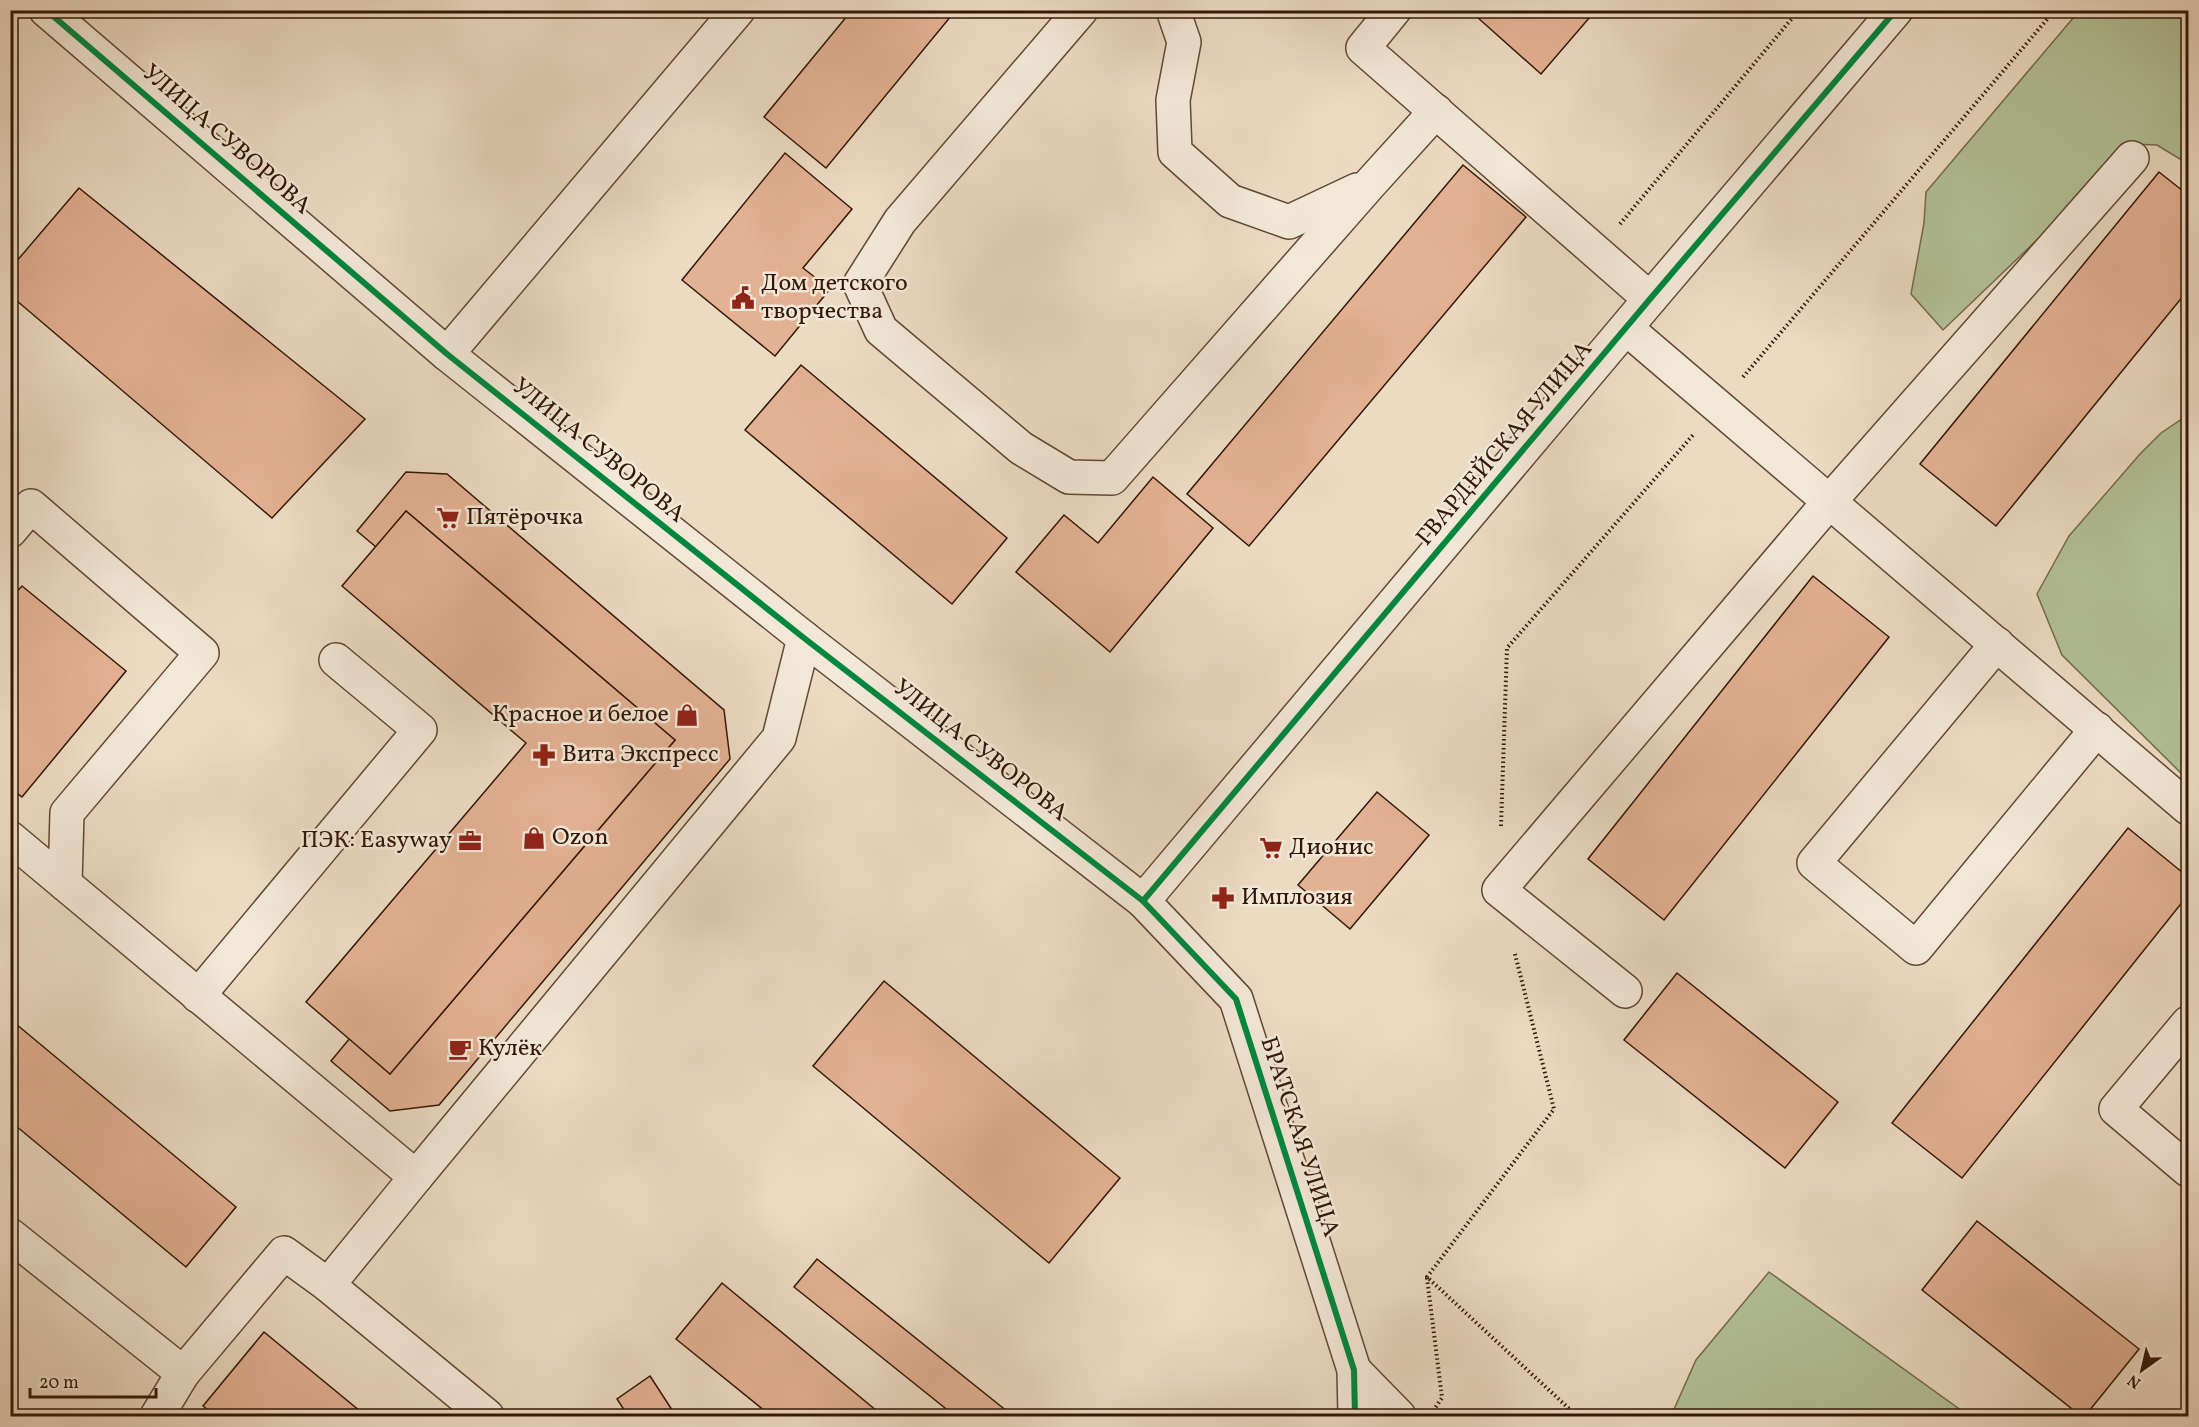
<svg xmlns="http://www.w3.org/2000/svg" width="2199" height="1427" font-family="Vollkorn,serif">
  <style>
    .green { fill: #b3c198; stroke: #736c4e; stroke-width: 1.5 }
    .building { fill: #e3b193; stroke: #331705; stroke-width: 1.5 }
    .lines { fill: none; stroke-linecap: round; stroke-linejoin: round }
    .minor-casing { stroke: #614834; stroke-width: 36 }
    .path { stroke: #331705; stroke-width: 4; stroke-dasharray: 1.5 3; stroke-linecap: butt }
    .minor { stroke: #f3e8d8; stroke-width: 33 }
    .cycleway-casing { stroke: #f3e8d8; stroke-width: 10 }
    .cycleway { stroke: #00873e; stroke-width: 6 }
    .labels { text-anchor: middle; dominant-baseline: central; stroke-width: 5; stroke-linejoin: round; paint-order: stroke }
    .street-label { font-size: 24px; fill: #331705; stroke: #f3e8d8 }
    .poi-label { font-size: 24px; fill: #331705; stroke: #f3e8d8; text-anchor: start }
  </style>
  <rect width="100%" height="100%" fill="#ecdbc3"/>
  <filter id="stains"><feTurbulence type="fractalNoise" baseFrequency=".00333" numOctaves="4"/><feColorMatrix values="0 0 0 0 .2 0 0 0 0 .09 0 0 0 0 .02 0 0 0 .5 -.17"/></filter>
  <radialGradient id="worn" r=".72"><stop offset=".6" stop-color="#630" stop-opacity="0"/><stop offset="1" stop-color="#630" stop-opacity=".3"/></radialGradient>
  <!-- green -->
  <g class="green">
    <path d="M2079,11H2188V164L2157,145L2131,144L2062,216L1943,330L1911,294L1924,223L1926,192Z"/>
    <path d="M2188,415V780L2062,655L2037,594L2069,536L2140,454L2161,433Z"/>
    <path d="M1769,1272L1969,1416H1671L1696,1360Z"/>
  </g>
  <!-- building -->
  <g class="building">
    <path d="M852,10H956L826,168L764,117Z"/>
    <path d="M1482,10H1596L1541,74L1477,17Z"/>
    <path d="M785,153L852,209L803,268L830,289L775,356L682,280Z"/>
    <path d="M1463,165L1526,217L1249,546L1187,494Z"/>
    <path d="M2159,172L2188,195V290L1996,526L1920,464Z"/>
    <path d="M79,188L365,419L272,518L10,295V269Z"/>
    <path d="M801,365L1007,538L952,604L745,430Z"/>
    <path d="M406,472L447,474L724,710L730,759L439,1105L390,1111L331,1061L350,1038L390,1074L675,740L406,511L376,547L357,531Z"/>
    <path d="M1153,477L1213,528L1110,652L1016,572L1064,515L1098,543Z"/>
    <path d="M406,511L675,740L390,1074L306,1002L526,743L342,586Z"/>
    <path d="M1813,576L1889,637L1664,920L1588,859Z"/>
    <path d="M22,586L126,671L22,797L10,788V599Z"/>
    <path d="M1377,792L1429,835L1350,929L1298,885Z"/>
    <path d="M2128,828L2188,877V895L1962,1178L1892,1123Z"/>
    <path d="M1677,973L1838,1102L1785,1168L1624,1040Z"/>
    <path d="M884,981L1120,1178L1049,1263L813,1066Z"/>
    <path d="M10,1019L236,1207L186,1267L10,1121Z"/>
    <path d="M1977,1221L2139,1349L2085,1416H2081L1922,1290Z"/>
    <path d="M817,1259L1013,1416H955L794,1287Z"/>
    <path d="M722,1283L883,1416H771L676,1339Z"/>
    <path d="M264,1332L366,1416H216L203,1406Z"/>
    <path d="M650,1376L676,1416H628L617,1399Z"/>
  </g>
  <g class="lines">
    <!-- minor casing -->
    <g class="minor-casing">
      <g id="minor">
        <path d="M46,10L447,354L804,638L1143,901L1236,999L1354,1370L1355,1416"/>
        <path d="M1081,10L900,221L860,284L881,330L1021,448L1069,477L1112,478L1369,185L1436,111"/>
        <path d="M1173,10L1184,42L1173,100L1175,152L1230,201L1289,222L1357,190"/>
        <path d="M1394,10L1363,48L1650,299"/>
        <path d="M1626,328L2188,808"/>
        <path d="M447,354L738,10"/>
        <path d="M10,531L31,506L202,653L67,813L65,884"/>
        <path d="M1997,644L1814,863L1916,948L2097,729"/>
        <path d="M10,838L416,1177L328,1285L487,1416"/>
        <path d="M1143,901L1650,299L1896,10"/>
        <path d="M1625,991L1499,890L1829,502L2132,158"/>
        <path d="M198,996L420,730L336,660"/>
        <path d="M2188,1023L2116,1109L2188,1170"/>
        <path d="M416,1177L779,738L804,638"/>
        <path d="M10,1235L183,1373L157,1416"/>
        <path d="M1354,1370L1399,1416"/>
        <path d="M183,1373L284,1253L328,1285"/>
      </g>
    </g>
    <!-- path -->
    <g class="path">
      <path d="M1620,224L1799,10"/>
      <path d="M1743,377L2055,10"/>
      <path d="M1501,826L1507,648L1693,435"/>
      <path d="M1515,954L1554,1109L1427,1277L1577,1416"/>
      <path d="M1427,1278L1442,1398L1435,1408"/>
    </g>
    <!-- minor -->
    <use href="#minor" class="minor"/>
    <!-- cycleway casing -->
    <g class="cycleway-casing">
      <g id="cycleway">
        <path d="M46,10L447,354L804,638L1143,901L1236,999L1354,1370L1355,1416"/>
        <path d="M1143,901L1650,299L1896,10"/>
      </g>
    </g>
    <!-- cycleway -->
    <use href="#cycleway" class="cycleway"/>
  </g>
  <!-- icons -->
  <defs>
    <g id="civic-bare" transform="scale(1.8)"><path d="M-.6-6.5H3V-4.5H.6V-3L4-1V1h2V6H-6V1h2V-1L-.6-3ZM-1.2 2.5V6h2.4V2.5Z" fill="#8f2418" stroke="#f3e8d8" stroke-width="2.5" paint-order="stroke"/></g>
    <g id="supermarket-bare" transform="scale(1.8)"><path d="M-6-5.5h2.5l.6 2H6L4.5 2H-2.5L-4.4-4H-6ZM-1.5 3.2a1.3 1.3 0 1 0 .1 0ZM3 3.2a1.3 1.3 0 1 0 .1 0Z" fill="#8f2418" stroke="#f3e8d8" stroke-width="2.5" paint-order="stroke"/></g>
    <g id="shop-bare" transform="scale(1.8)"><path d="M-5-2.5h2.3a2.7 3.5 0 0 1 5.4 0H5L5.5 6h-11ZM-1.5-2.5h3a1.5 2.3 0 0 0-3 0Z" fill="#8f2418" stroke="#f3e8d8" stroke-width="2.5" paint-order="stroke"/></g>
    <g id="pharmacy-bare" transform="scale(1.8)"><path d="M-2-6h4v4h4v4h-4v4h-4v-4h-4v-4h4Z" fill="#8f2418" stroke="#f3e8d8" stroke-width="2.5" paint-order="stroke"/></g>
    <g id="office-bare" transform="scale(1.8)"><path d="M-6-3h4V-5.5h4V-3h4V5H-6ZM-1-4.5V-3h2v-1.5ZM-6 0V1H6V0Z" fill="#8f2418" stroke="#f3e8d8" stroke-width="2.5" paint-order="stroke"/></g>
    <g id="cafe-bare" transform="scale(1.8)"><path d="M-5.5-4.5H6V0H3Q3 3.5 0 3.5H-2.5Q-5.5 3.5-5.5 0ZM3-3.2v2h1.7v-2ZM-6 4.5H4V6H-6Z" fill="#8f2418" stroke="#f3e8d8" stroke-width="2.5" paint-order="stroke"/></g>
  </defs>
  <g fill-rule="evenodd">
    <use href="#civic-bare" x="743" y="298"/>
    <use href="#supermarket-bare" x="448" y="518"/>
    <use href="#shop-bare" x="687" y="715"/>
    <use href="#pharmacy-bare" x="544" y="755"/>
    <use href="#shop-bare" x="534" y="838"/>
    <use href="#office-bare" x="470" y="841"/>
    <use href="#supermarket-bare" x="1271" y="848"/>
    <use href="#pharmacy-bare" x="1223" y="898"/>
    <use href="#cafe-bare" x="460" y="1049"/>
  </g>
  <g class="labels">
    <!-- street labels -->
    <g class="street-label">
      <text transform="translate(226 140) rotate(41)">УЛИЦА СУВОРОВА</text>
      <text transform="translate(1505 444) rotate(-50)">ГВАРДЕЙСКАЯ УЛИЦА</text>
      <text transform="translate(598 451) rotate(39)">УЛИЦА СУВОРОВА</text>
      <text transform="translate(980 751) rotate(38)">УЛИЦА СУВОРОВА</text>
      <text transform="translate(1299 1137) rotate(72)">БРАТСКАЯ УЛИЦА</text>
    </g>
    <!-- poi labels -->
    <g class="poi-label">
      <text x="761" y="284">Дом детского<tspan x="761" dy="28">творчества</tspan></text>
      <text x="466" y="518">Пятёрочка</text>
      <text x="669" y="715" text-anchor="end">Красное и белое</text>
      <text x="562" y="755">Вита Экспресс</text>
      <text x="552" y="838">Ozon</text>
      <text x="452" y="841" text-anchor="end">ПЭК: Easyway</text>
      <text x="1289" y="848">Дионис</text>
      <text x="1241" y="898">Имплозия</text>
      <text x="478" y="1049">Кулёк</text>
    </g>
  </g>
  <!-- margin -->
  <rect width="2199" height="1427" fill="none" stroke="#ecdbc3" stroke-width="36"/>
  <rect x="12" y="12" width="2175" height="1403" fill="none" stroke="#331705" stroke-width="3"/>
  <rect x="18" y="18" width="2163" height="1391" fill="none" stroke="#331705" stroke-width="1.5"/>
  <!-- north arrow -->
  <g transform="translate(2142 1370) rotate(214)" stroke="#f3e8d8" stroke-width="4.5" paint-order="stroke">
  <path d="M0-4.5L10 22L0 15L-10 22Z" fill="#331705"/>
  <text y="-9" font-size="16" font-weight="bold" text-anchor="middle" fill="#331705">N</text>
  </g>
  <!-- scale -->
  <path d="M30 1388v9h126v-9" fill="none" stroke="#331705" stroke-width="3"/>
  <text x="39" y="1388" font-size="18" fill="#331705" stroke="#f3e8d8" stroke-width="4.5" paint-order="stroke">20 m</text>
  <rect width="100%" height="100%" filter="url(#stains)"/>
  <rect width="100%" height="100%" fill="url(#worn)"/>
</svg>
